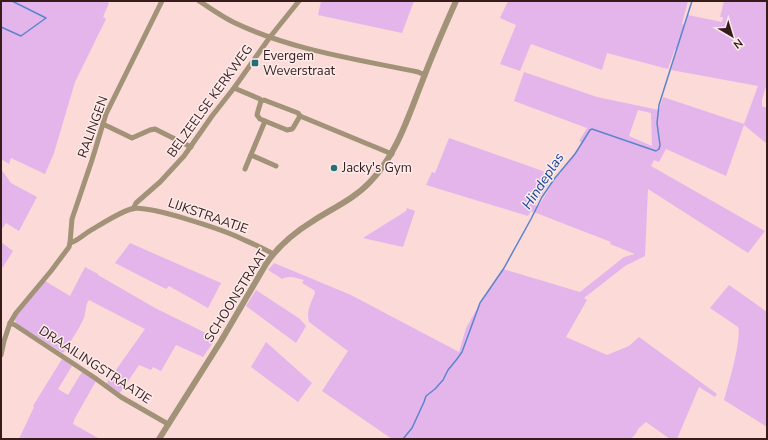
<svg xmlns="http://www.w3.org/2000/svg" width="768" height="440" font-family="'Nunito Sans',sans-serif">
  <style>
    .green { fill: #e4b5eb; fill-rule: evenodd }
    .lines { fill: none; stroke-linecap: round; stroke-linejoin: round }
    .stream { stroke: #5c84cd; stroke-width: 1.5 }
    .minor { stroke: #a19278; stroke-width: 5 }
    .tertiary { stroke: #a19278; stroke-width: 6 }
    .poi-dot { fill: #246f74; stroke: #fceceb; stroke-width: 1.5 }
    .labels { text-anchor: middle; dominant-baseline: central; stroke-width: 3; stroke-linejoin: round; paint-order: stroke }
    .poi-label { font-size: 13px; fill: #381c1b; stroke: #fceceb; text-anchor: start }
    .street-label { font-size: 13px; fill: #381c1b; stroke: #fceceb }
    .water-label { font-size: 14px; font-style: italic; fill: #16439a; stroke: #fceceb }
  </style>
  <rect width="100%" height="100%" fill="#fbdad8"/>
  <!-- green -->
  <g class="green">
    <path d="M1,1H104L109,3L103,17L106,19L75,82L54,153L45,174L11,158L9,164L1,159Z"/>
    <path d="M321,1H414L402,33L318,15Z"/>
    <path d="M508,1H688L682,24L685,25L688,15L722,22L723,17H720L724,1H767V83L762,100V105L763,107H767V144L744,125L726,176L666,149L659,162L654,160L651,166L765,231L748,253L648,189L645,256L625,266L584,298L587,300L566,337L607,355L629,346L639,337L717,394L715,397L699,387L677,439H670L646,422L639,428L634,436L630,439H392L322,391L348,351L309,322C306,311 311,303 315,293L314,290L302,283L304,280C296,278 290,275 282,279L268,270L274,263L351,295L459,352L466,328L474,314L503,269L580,292L624,257L635,254L610,244L611,242L531,211L528,216L426,185L432,172L435,173L449,138L554,175L535,205L538,207L557,176L561,173L560,171L583,143L579,141L587,128L514,101L524,72L597,97L659,110L663,97L744,124L758,86L671,70L677,50L675,49L668,69L607,53L602,70L531,44L520,71L500,64L516,25L500,18ZM638,110L651,113L652,146L629,136Z"/>
    <path d="M1,169L11,183L37,197L19,231L6,223L1,230Z"/>
    <path d="M407,208L415,211L403,247L363,238L406,211Z"/>
    <path d="M1,242L13,251L1,270Z"/>
    <path d="M130,243L221,283L208,308L169,286L166,289L115,263Z"/>
    <path d="M85,267L98,274V275L155,308L216,338L203,357L176,345L161,371L153,367L151,370L139,365L120,393L106,384L145,329L89,300C85,305 86,312 84,318C78,331 70,342 63,353L17,324C14,320 15,319 17,315L45,281L70,296Z"/>
    <path d="M729,285L767,312V427L724,400C728,386 742,339 738,327L710,308Z"/>
    <path d="M256,290L300,319L306,326L296,343L246,306Z"/>
    <path d="M266,342L312,383L298,402L251,367Z"/>
    <path d="M62,359L72,366L58,389L68,395L82,372L96,381L75,418L73,424L100,439H19L34,407L33,406Z"/>
  </g>
  <g class="lines">
    <!-- stream -->
    <g class="stream">
      <path d="M1,27L21,36L46,18L12,1"/>
      <path d="M403,439L412,428L424,402L426,396L435,389L443,380L448,370L457,359L462,352L480,303L504,268L531,219L542,197L555,178L575,154L590,130L592,129L653,150L656,151L659,149L660,145L657,123L659,105L692,1"/>
    </g>
    <!-- minor -->
    <g class="minor">
      <path d="M199,1C210,8 221,16 233,22C291,50 356,59 418,72L425,75"/>
      <path d="M234,88L260,99L261,101L264,100L298,113L300,116L392,154"/>
      <path d="M261,101L258,111L257,115L260,119L287,130L292,129L293,128L300,116"/>
      <path d="M103,124L132,138L150,130L155,129L191,147"/>
      <path d="M251,155L276,166"/>
      <path d="M245,169L265,121"/>
      <path d="M133,209L136,203L160,182L184,156L212,116L234,88L270,37L299,1"/>
      <path d="M70,243L72,219L92,160L106,114L162,1"/>
      <path d="M10,323L15,325L95,378L121,397L168,424"/>
      <path d="M1,355L4,341L10,323L16,313L51,271L69,247L70,243C77,241 82,236 88,232C100,225 118,213 131,209C147,204 223,230 240,238C251,243 263,248 273,254"/>
    </g>
    <!-- tertiary -->
    <path class="tertiary" d="M159,439L221,341L266,264C278,246 295,232 313,221C333,208 354,199 370,182C397,154 408,117 422,82C432,55 444,28 456,1"/>
  </g>
  <!-- markers -->
  <g class="poi-dot">
    <rect x="251" y="59" width="8" height="8" rx="2"/>
    <circle cx="334" cy="168" r="4"/>
  </g>
  <g class="labels">
    <!-- poi labels -->
    <g class="poi-label">
      <text x="263" y="56">Evergem<tspan x="263" dy="15">Weverstraat</tspan></text>
      <text x="342" y="168">Jacky's Gym</text>
    </g>
    <!-- street labels -->
    <g class="street-label">
      <text transform="translate(210 101) rotate(-54)">BELZEELSE KERKWEG</text>
      <text transform="translate(93 127) rotate(-70)">RALINGEN</text>
      <text transform="translate(208 216) rotate(19)">LIJKSTRAATJE</text>
      <text transform="translate(236 296) rotate(-58)">SCHOONSTRAAT</text>
      <text transform="translate(95 365) rotate(33)">DRAAILINGSTRAATJE</text>
    </g>
    <!-- water labels -->
    <g class="water-label">
      <text transform="translate(543 181) rotate(-57)">Hindeplas</text>
    </g>
  </g>
  <!-- border -->
  <rect width="768" height="440" fill="none" stroke="#381c1b" stroke-width="4"/>
  <!-- north arrow -->
  <g transform="translate(732 36) rotate(142)" stroke="#fceceb" stroke-width="3" paint-order="stroke">
  <path d="M0-3L7 15L0 10L-7 15Z" fill="#381c1b"/>
  <text y="-6" font-size="11" font-weight="bold" text-anchor="middle" fill="#381c1b">N</text>
  </g>
</svg>
